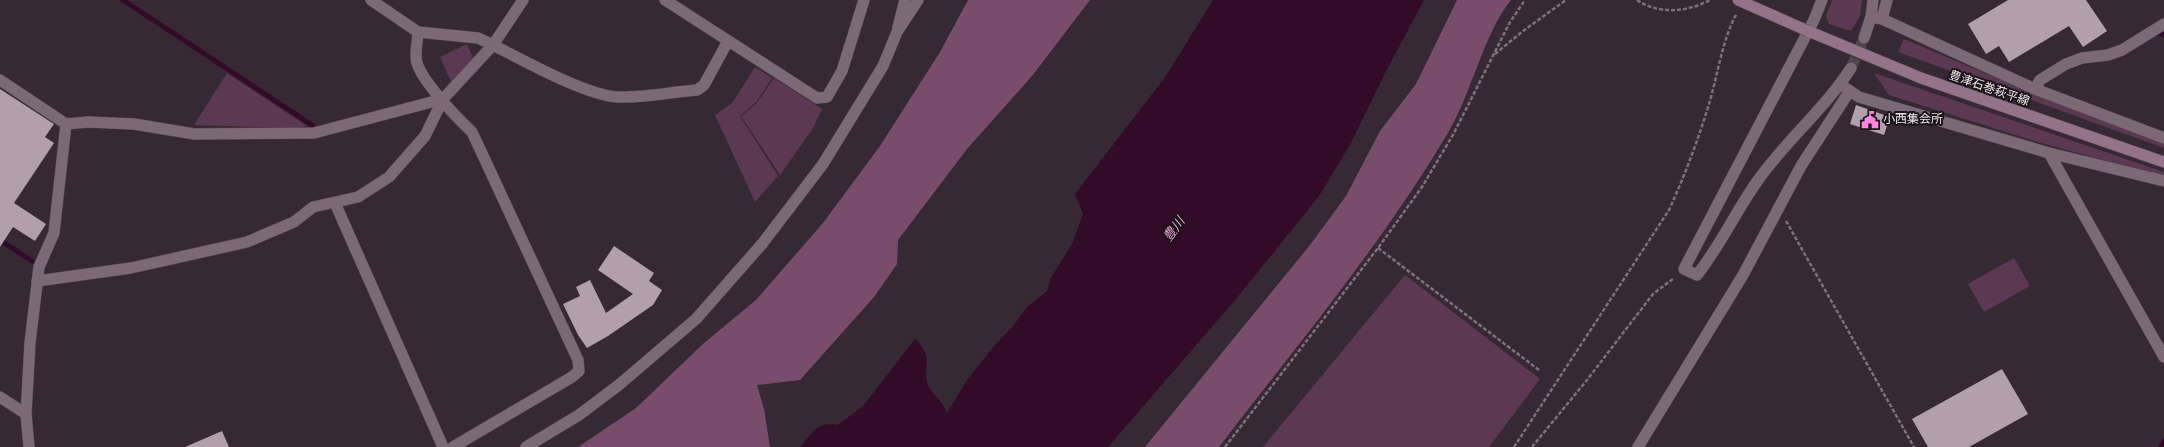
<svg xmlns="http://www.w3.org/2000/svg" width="2164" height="447" font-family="Overpass,'Noto Sans JP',sans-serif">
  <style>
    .green { fill: #5c3952 }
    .forest { fill: #784d6c }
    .water { fill: #310b28 }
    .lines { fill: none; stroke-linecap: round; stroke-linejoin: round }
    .stream { stroke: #310b28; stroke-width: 5 }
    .building { fill: #b19fab }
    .minor-tunnel { stroke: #52454e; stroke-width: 11; stroke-dasharray: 11 5.5; stroke-linecap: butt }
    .minor-casing { stroke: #544851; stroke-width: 12 }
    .tertiary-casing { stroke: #544851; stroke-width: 12 }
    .secondary-casing { stroke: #544851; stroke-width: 12 }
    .path { stroke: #7e727a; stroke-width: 2.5; stroke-dasharray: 4 2; stroke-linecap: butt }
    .minor { stroke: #7b6a76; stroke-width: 11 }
    .tertiary { stroke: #7b6a76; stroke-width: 11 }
    .secondary { stroke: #927389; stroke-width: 11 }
    .secondary-bridge-casing { stroke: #544851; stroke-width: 12; stroke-linecap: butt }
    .secondary-bridge { stroke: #927389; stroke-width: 11 }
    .labels { text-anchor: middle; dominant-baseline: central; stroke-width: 4; stroke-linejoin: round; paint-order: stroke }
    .street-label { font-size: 12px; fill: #ede4ea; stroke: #1b1419 }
    .poi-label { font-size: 12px; fill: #ede4ea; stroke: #1b1419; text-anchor: start }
    .water-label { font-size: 13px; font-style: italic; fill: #eaa4d6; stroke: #1b1419 }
  </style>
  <rect width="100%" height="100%" fill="#372933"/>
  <!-- green -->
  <g class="green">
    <path d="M1832,0H1862L1860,16L1851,31L1829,24L1826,16Z"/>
    <path d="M1904,39L2022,89L2164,143V148L1898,52Z"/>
    <path d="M467,44L474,60L452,84L440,57Z"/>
    <path d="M755,67L772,78L756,102L740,116L778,176L755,202L715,115L733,102Z"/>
    <path d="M227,73L307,126L293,128L194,125Z"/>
    <path d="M1874,73L2164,172V177L2038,142L1889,95Z"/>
    <path d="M774,78L822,109L813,128L780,175L741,116L756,104Z"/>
    <path d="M2014,258L2030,286L1984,312L1968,284Z"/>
    <path d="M1405,275L1540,379L1489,447H1263Z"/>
  </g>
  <!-- forest -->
  <g class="forest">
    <path d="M968,0H1090L1032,76L967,149L898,240L897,264L874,297L800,380L757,385L764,409L770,447H578L636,408L704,343L756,300L823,223L880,146L940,52Z"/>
    <path d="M1457,0H1511C1484,33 1472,92 1449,131C1383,243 1298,344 1219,447H1145L1310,245L1346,196L1380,131L1416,84Z"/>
  </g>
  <!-- water -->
  <path class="water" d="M1213,0H1424L1385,73L1351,143L1319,196L1236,299L1108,447H800C813,433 816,421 838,425L863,406L915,339C935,359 923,362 927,382C929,391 936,395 941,402C944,405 945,410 947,413L967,380L994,346L1013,326L1027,307L1047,291L1051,278L1072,244L1083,214L1075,194L1166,76Z"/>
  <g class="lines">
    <!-- stream -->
    <g class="stream">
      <path d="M123,0L312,125"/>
      <path d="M2154,31L2164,35"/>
      <path d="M0,240L32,261"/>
      <path d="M2161,447L2164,441"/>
    </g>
  </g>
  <!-- building -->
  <g class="building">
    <path d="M2008,0H2086L2107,31L2083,47L2069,26L2009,62L1999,46L1986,54L1968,24Z"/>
    <path d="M0,89L54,124L45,137L54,143L14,203L46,224L35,241L13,227L0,247Z"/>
    <path d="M1856,105L1890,117L1884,135L1850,124Z"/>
    <path d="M614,246L654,273L649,281L662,290L653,305L608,336L587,348L578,335L563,304L580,296L576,287L590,280L606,313L633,294L598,270Z"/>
    <path d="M2002,369L2028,414L1969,447H1928L1912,419Z"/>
    <path d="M222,431L229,447H185Z"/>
  </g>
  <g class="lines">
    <!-- minor-tunnel -->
    <path class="minor-tunnel" d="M1851,68L1864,38"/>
    <!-- minor casing -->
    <g class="minor-casing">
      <g id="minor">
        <path d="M665,0L817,98L827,97L842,71L864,0"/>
        <path d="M1822,0L1814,20L1684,269L1697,275C1720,246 1735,213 1756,183C1784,142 1824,110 1851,68"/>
        <path d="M1871,17L1882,19L2035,89L2164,138"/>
        <path d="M1882,19L1887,0"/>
        <path d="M898,27L905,0"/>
        <path d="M418,32C418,41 414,54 417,63C422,81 457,118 472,132L578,360L579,371L572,377L453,447"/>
        <path d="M1864,38L1871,17L1873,0"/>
        <path d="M0,80L66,124L88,122L134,124L194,134L314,133L443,99"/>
        <path d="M1844,87L1859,97L2049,153L2164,181"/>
        <path d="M2035,89L2040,80L2066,64L2082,58L2108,55L2122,50L2164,24"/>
        <path d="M2049,153L2164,357"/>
        <path d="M335,203L443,447"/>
        <path d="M37,281L131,268L247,242L294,222L313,207L358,197L389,177L425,136L443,99L493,45C523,60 585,95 617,97C643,98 671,92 697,90L704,85L728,41"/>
        <path d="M0,397L26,414"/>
        <path d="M29,447L26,414L30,343L39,267L54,233L66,124"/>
        <path d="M526,447L579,415L620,384L696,319L762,244L823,164L883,66L897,32L918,0"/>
        <path d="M1638,447L1743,275L1801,166L1849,92"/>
      </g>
    </g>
    <!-- tertiary casing -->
    <g class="tertiary-casing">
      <path id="tertiary" d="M371,0L418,32L478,38L493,45L523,0"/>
    </g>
    <!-- secondary casing -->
    <g class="secondary-casing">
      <path id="secondary" d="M1808,31L1921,78L2164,162"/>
    </g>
    <!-- path -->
    <g class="path">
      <path d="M1637,0C1659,15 1688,12 1710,0"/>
      <path d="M1495,54L1523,31L1566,0"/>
      <path d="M1786,221L1914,447"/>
      <path d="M1378,248L1539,370"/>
      <path d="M1225,447L1378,248L1422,187L1454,133L1510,22L1525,0"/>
      <path d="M1514,447L1669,210C1685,175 1698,140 1709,104C1718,74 1722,40 1737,13"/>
      <path d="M1532,447L1587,380L1653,294L1674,278"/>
    </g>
    <!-- minor -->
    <use href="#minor" class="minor"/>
    <!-- tertiary -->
    <use href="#tertiary" class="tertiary"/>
    <!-- secondary -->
    <use href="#secondary" class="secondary"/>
    <!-- secondary-bridge casing -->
    <g class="secondary-bridge-casing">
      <path id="secondary-bridge" d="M1738,0L1808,31"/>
    </g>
    <!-- secondary-bridge -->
    <use href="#secondary-bridge" class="secondary-bridge"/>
  </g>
  <!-- icons -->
  <defs>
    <g id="civic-bare" transform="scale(1.38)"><path d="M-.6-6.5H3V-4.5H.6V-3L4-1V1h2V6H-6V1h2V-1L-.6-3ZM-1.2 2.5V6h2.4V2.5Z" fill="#fe85e0" stroke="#1b1419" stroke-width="2.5" paint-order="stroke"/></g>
  </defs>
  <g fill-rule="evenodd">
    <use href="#civic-bare" x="1870" y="120"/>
  </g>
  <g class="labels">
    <!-- street labels -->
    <g class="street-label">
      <text transform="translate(1989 89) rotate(19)">豊津石巻萩平線</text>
    </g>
    <!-- poi labels -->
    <g class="poi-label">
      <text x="1883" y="120">小西集会所</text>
    </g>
    <!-- water labels -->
    <g class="water-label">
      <text transform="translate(1175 230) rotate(-54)">豊川</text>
    </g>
  </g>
</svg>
